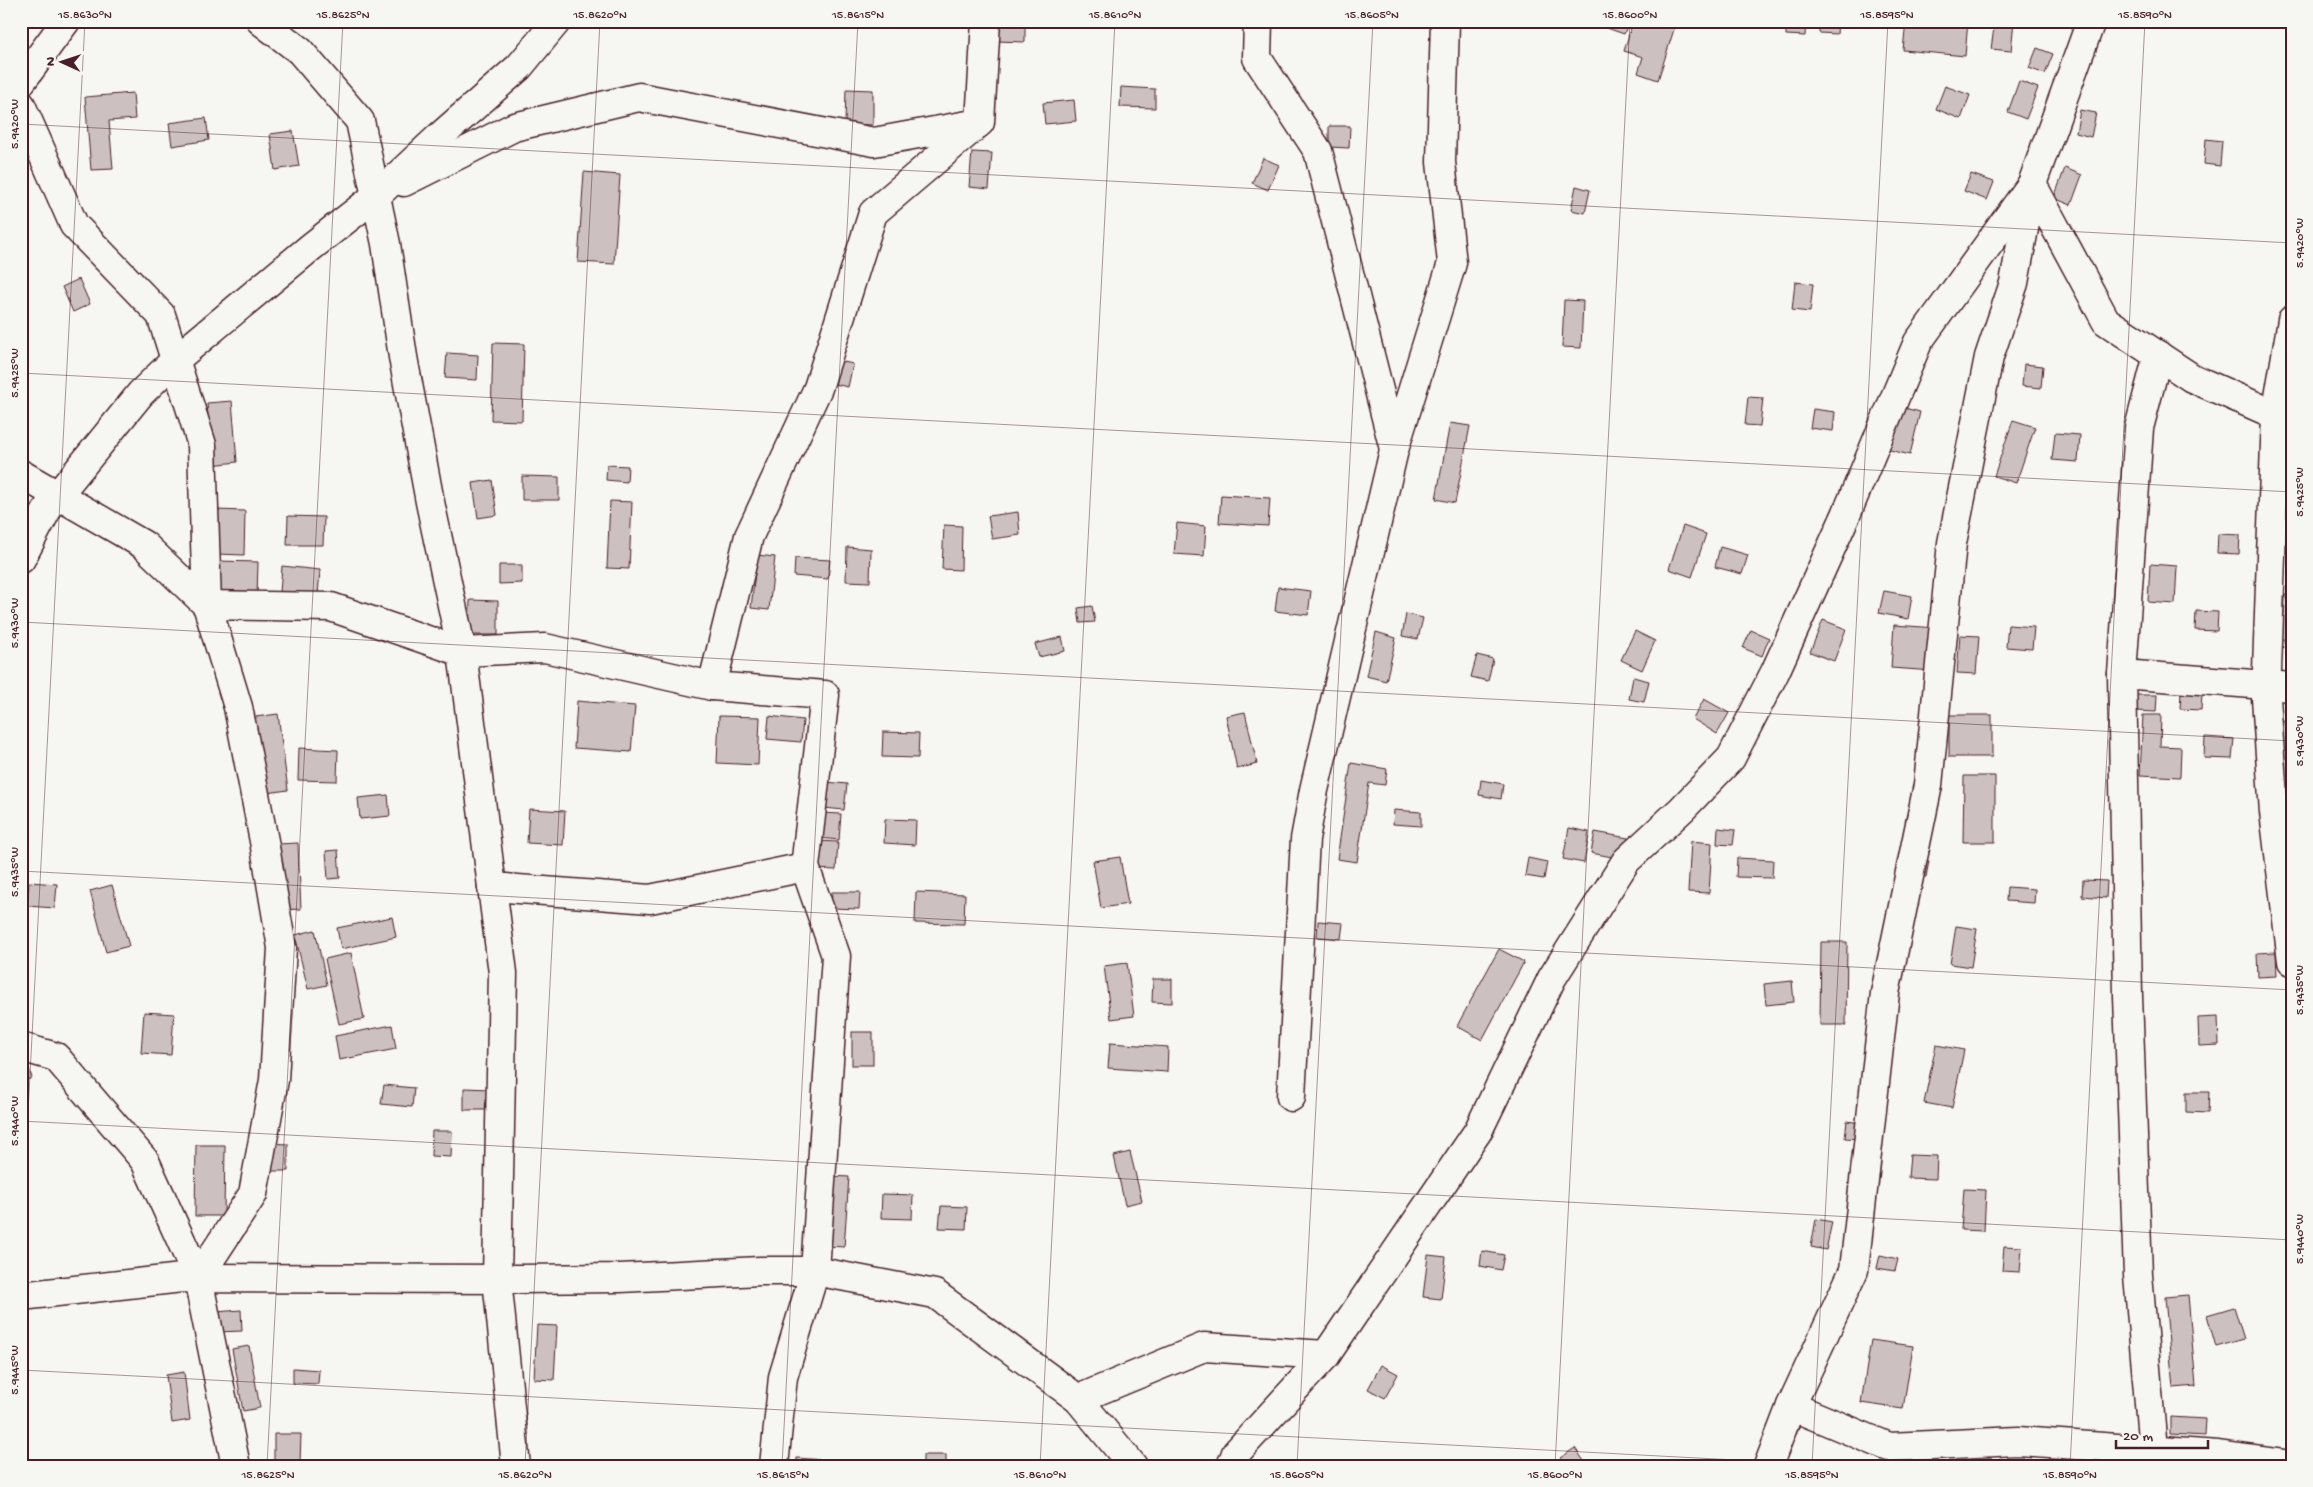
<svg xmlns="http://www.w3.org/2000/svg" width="2313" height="1487" font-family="'Gochi Hand',sans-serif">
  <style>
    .building { fill: #ccc1c0; stroke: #4a1f2b }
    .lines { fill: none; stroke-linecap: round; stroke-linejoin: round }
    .street-casing { stroke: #4a1f2b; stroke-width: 31 }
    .street { stroke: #f6f6f2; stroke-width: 28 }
    .ticks { fill: none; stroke: #4a1f2b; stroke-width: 1; stroke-opacity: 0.45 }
    .neatline { fill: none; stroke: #4a1f2b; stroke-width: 2 }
    .ticks-label { font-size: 12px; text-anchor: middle; fill: #4a1f2b }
  </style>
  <rect width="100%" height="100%" fill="#f6f6f2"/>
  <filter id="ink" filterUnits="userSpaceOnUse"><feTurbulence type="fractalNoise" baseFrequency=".02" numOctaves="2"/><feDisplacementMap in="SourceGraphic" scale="10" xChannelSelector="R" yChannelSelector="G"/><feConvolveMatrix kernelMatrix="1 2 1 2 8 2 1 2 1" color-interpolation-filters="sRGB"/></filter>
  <g filter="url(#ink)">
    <!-- building -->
    <g class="building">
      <path d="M776,21H815V24Z"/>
      <path d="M840,21H865L864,25L840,23Z"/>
      <path d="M996,21H1025V42L996,41Z"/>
      <path d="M1606,21H1629L1624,34L1604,27Z"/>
      <path d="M1633,21H1670L1676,23L1658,80L1638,73L1643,57L1624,51Z"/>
      <path d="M1693,21H1723V24Z"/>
      <path d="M1786,21H1806L1805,36L1786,35Z"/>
      <path d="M1819,21H1838L1837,34L1819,33Z"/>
      <path d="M1906,21H1968L1965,56L1903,50Z"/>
      <path d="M1995,21H2014L2011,51L1991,49Z"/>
      <path d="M2037,48L2053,54L2045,74L2029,68Z"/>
      <path d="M2019,81L2038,88L2026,119L2008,112Z"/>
      <path d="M1945,86L1970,95L1961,119L1936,109Z"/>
      <path d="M1121,87L1155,89V108L1120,107Z"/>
      <path d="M846,89L873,90V125L845,124Z"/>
      <path d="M133,93L135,119L109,121L113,169L91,170L85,97Z"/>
      <path d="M1074,100L1076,121L1045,124L1043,103Z"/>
      <path d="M2080,110L2096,113L2091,137L2076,133Z"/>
      <path d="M206,118L209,140L172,146L169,123Z"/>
      <path d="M1329,126H1350L1349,148L1329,147Z"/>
      <path d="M293,131L299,166L275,170L270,134Z"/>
      <path d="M2206,139L2222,141L2220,166L2204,164Z"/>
      <path d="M972,152L992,153L989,189L969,187Z"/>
      <path d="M1263,158L1279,165L1268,190L1252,183Z"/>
      <path d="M2065,168L2082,175L2071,205L2054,198Z"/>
      <path d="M584,172L620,175L614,264L578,262Z"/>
      <path d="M1971,174L1994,182L1987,200L1964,191Z"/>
      <path d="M1576,186L1590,190L1585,213L1571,210Z"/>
      <path d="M79,279L90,304L73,312L62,287Z"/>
      <path d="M1795,282L1813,284L1810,312L1792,310Z"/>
      <path d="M1564,300L1583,301L1581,348L1562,347Z"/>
      <path d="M493,343L524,344L522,421L491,420Z"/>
      <path d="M447,353L478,355L477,380L445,378Z"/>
      <path d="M835,360L853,364L848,387L830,383Z"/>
      <path d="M2024,364L2043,366L2041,388L2022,386Z"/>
      <path d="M1748,397L1763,398L1760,426L1745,425Z"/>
      <path d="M232,401L237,462L212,465L207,403Z"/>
      <path d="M1897,406L1920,412L1910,455L1886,449Z"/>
      <path d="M1813,409L1835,412L1833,431L1810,428Z"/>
      <path d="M2013,420L2035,427L2016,483L1994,476Z"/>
      <path d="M1450,423L1470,426L1455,503L1436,499Z"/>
      <path d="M2055,433L2080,435L2078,462L2052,460Z"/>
      <path d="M607,465L628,466L627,482L606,480Z"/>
      <path d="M522,476L559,477V500H522Z"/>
      <path d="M492,480L497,515L478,518L473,483Z"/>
      <path d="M1221,495L1270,498L1268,526L1219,523Z"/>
      <path d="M2289,498L2292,499V513H2288Z"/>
      <path d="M610,501L632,502L629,569L607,568Z"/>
      <path d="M217,510L245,511L244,555L216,554Z"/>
      <path d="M1018,512L1020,535L992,539L988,516Z"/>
      <path d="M288,516L324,517L323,545H287Z"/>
      <path d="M1177,523L1206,526L1204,556L1174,554Z"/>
      <path d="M944,525L962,526L961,570L942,569Z"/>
      <path d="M1683,526L1706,534L1692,577L1669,569Z"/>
      <path d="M2218,534L2240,535L2239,554L2217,553Z"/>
      <path d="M847,547L871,549L870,582L846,581Z"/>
      <path d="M1720,547L1748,555L1742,574L1715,567Z"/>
      <path d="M757,555L775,557L769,610L751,608Z"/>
      <path d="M795,558L830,560L828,579L794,576Z"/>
      <path d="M217,561L258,562L257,597L216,596Z"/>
      <path d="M2150,564L2177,566L2175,604L2148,602Z"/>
      <path d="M499,565H522V583L499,584Z"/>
      <path d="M282,566L320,570L318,596L280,593Z"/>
      <path d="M1278,587L1311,591L1308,615L1275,611Z"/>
      <path d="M1884,591L1912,596L1908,619L1879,613Z"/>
      <path d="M2285,595L2292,596V640L2282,639Z"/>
      <path d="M470,600L498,601V635H469Z"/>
      <path d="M1092,606L1095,622L1080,623L1078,608Z"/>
      <path d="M2196,611L2218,612L2217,631L2195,630Z"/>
      <path d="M1406,614L1423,618L1418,639L1402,636Z"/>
      <path d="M1823,620L1846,629L1834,661L1810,652Z"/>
      <path d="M1894,625L1937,628L1934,671L1891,668Z"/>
      <path d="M2008,625L2034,627L2032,649L2006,647Z"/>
      <path d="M1751,630L1769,638L1762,656L1743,648Z"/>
      <path d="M1635,631L1655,641L1642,670L1621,660Z"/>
      <path d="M1376,632L1396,638L1386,681L1366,676Z"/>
      <path d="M1960,635L1979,636L1976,674L1957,673Z"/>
      <path d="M1062,637L1065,651L1039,657L1035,644Z"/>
      <path d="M2287,643H2292V655H2286Z"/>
      <path d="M1477,655L1493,659L1488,681L1471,677Z"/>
      <path d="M1633,677L1649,681L1644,702L1629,699Z"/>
      <path d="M2181,693L2202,694L2201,710L2180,709Z"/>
      <path d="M2136,695H2157L2156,712L2135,711Z"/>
      <path d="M1704,699L1729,713L1717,734L1693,719Z"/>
      <path d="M577,701L635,706L631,752L574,748Z"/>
      <path d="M1245,712L1257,764L1237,769L1226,716Z"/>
      <path d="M278,714L288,790L259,794L248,718Z"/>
      <rect x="1949" y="715" width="43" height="42"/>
      <path d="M2143,715H2161L2160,746L2181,747L2180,777L2140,775Z"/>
      <path d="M719,716L760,717L758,765L717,763Z"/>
      <path d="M769,716L803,720L801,742L767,739Z"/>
      <path d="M2292,720V775L2281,777L2274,723Z"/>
      <path d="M883,732L919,733L918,758L882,757Z"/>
      <path d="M2205,737L2234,739L2232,759L2204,758Z"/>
      <path d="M299,748L338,750L337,781L298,780Z"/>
      <path d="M1351,763L1387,769L1385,785L1369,783L1357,862L1337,859Z"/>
      <path d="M1964,776H1995V842H1963Z"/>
      <path d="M1481,780L1503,784L1501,799L1479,795Z"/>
      <path d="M826,782L847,784L844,810L824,808Z"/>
      <path d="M388,795L390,816L360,819L358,798Z"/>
      <path d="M529,809L565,811L563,845L527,843Z"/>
      <path d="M1394,810L1421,812V826L1393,824Z"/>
      <path d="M821,813L841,814L839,840L819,838Z"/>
      <path d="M885,819L916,820L915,845L884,843Z"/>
      <path d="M1569,828L1589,832L1584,863L1563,859Z"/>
      <path d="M1718,828L1735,830L1733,845L1717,844Z"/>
      <path d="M1595,832L1628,838L1623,859L1591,853Z"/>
      <path d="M817,841L838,842L836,870L815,869Z"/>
      <path d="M1691,841L1712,843L1709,893L1688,892Z"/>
      <path d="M298,843L301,909L280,910L278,844Z"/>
      <path d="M338,850L340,878L328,879L326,851Z"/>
      <path d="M1120,857L1128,904L1101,908L1093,861Z"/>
      <path d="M1528,858L1547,862L1544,879L1525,876Z"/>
      <path d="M1737,858L1773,860L1772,878L1736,877Z"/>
      <path d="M1917,859L1929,861L1926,877L1915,875Z"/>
      <path d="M2083,880L2107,881L2106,898L2082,896Z"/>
      <path d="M29,882L57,884L55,908L27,906Z"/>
      <path d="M112,885L129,946L106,952L90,891Z"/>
      <path d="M2007,887L2035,889L2034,903L2006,901Z"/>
      <path d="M832,892H860L859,909L831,908Z"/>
      <path d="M916,892L965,894L964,924L915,923Z"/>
      <path d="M392,917L396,937L341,949L337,928Z"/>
      <path d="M1318,921L1343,923L1341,939L1317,937Z"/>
      <path d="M1956,926L1977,929L1971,967L1950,964Z"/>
      <path d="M315,930L327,985L308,989L295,935Z"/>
      <path d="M1821,942H1847L1846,1025H1820Z"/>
      <path d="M1499,949L1524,962L1482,1040L1457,1026Z"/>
      <path d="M2276,952L2277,976L2258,977L2257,953Z"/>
      <path d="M351,953L364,1019L339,1024L325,959Z"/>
      <path d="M1127,963L1134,1016L1111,1019L1104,966Z"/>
      <path d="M1153,979H1172V1003L1152,1002Z"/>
      <path d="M1792,981L1794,1002L1766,1005L1764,984Z"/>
      <path d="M144,1012L174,1014L171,1055L141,1053Z"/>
      <path d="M2218,1017L2219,1045L2199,1046L2198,1018Z"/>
      <path d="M392,1025L396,1049L339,1060L335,1036Z"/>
      <rect x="852" y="1032" width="21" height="33"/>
      <path d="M1110,1043L1168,1047L1167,1072L1108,1068Z"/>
      <path d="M1936,1045L1964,1050L1952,1108L1924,1103Z"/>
      <path d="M26,1059L32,1078L21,1082V1061Z"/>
      <path d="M384,1085L414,1088L412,1107L381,1104Z"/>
      <path d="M464,1088L490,1089V1110H464Z"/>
      <path d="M2186,1092H2209L2208,1113L2186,1112Z"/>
      <path d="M1847,1121L1861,1123L1860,1139L1845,1138Z"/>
      <path d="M432,1131H452L451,1157L431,1156Z"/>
      <path d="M266,1143L288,1144V1171H266Z"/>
      <path d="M196,1145H225L224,1216H195Z"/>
      <path d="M1130,1152L1142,1201L1125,1205L1114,1156Z"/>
      <path d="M1910,1155L1937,1156L1936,1179L1908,1178Z"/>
      <path d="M832,1176L849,1177L844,1247L827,1246Z"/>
      <path d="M1964,1189L1986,1190L1984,1231L1961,1230Z"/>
      <path d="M882,1194L913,1195L912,1219L881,1218Z"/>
      <path d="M941,1206L967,1207L966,1229L939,1228Z"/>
      <path d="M1816,1219L1832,1222L1826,1250L1811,1247Z"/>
      <path d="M2004,1246L2022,1247L2020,1272L2002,1271Z"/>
      <path d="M1482,1251L1504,1255L1501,1270L1480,1266Z"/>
      <path d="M1428,1255L1446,1257L1441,1299L1423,1297Z"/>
      <path d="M1880,1255L1898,1259L1895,1271L1877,1268Z"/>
      <path d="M2188,1295L2196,1386L2173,1388L2165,1297Z"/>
      <path d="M2234,1307L2244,1339L2216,1347L2207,1315Z"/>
      <path d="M241,1310L242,1331L218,1332L216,1312Z"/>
      <path d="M537,1325L557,1326L554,1380L534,1379Z"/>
      <path d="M1871,1340L1913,1346L1903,1409L1861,1403Z"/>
      <path d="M249,1346L260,1408L243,1411L232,1349Z"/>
      <path d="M1381,1365L1398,1374L1385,1398L1368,1389Z"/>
      <path d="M293,1368L319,1370L318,1384L293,1383Z"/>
      <path d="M184,1372L190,1420L172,1423L166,1375Z"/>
      <path d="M2170,1417L2206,1419L2205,1436L2170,1434Z"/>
      <path d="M274,1434H301L300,1463H274Z"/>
      <path d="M1575,1448L1584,1461L1577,1466H1565L1560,1458Z"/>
      <rect x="923" y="1455" width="23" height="11"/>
      <path d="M797,1458L824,1460L823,1466H796Z"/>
      <rect x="996" y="1461" width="29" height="5"/>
      <path d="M2123,1464V1466H2088V1465Z"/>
    </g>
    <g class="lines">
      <!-- street casing -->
      <g class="street-casing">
        <g id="street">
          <path d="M261,21L300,51L360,121L386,244L403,357L430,502L462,652L503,973L497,1279L516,1466"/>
          <path d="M1258,21L1257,58L1318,151L1394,449"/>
          <path d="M21,82L66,21"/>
          <path d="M21,105L74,225L161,315L202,445L207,605L238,707L264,841L282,948L274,1080L253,1194L198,1278"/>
          <path d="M404,182L514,127L639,97L874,142L979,123"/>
          <path d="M2032,184L2106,321L2192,378L2276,415H2292"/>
          <path d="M2292,320L2276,415L2266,698L2274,812L2292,961"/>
          <path d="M21,474L144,545L207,605L331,607L462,652L545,648L712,686"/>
          <path d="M21,559L49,506L141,393L175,360L311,247L376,196L437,139L519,67L557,21"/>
          <path d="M2122,674L2292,687"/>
          <path d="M492,887L650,899L805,867"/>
          <path d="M21,1047L56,1057L145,1161L198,1278L236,1466"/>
          <path d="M1291,1097L1305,839L1314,790L1394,450L1452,263L1441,162L1445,21"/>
          <path d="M21,1296L182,1278L519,1279L620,1278L760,1271H815L935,1294L1078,1399L1133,1466"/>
          <path d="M1078,1399L1204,1347L1326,1355"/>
          <path d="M1791,1406L1889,1447L2018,1441L2218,1455L2292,1465"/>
          <path d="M2153,1450L2138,1275L2128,996L2122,674L2139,428L2158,355"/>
          <path d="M774,1466L783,1377L815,1271L836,956L805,867L825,695L712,686L749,536L818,388L873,213L980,122L986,21"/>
          <path d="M1231,1466L1236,1453L1326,1355L1478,1131L1552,978L1626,861L1682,809L1731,758L1775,672L1846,515L1918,342L2032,184L2091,21"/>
          <path d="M1768,1466L1791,1406L1854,1270L1885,993L1928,785L1952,543L1989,357L2014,283L2031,191"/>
        </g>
      </g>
      <!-- street -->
      <use href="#street" class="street"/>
    </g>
  </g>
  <!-- ticks -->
  <path class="ticks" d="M21,124L2292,243M21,373L2292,492M21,622L2292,741M21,871L2292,990M21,1121L2292,1240M21,1247L85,21M21,1370L1850,1466M267,1466L343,21M525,1466L600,21M782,1466L858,21M1040,1466L1115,21M1297,1466L1373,21M1555,1466L1630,21M1812,1466L1888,21M2070,1466L2145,21"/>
  <!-- margin -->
  <rect width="2313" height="1487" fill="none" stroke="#f6f6f2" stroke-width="55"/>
  <!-- north arrow -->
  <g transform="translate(62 62) rotate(273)" stroke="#f6f6f2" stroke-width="4" paint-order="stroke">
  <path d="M0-4L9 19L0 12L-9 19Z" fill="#4a1f2b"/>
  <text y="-8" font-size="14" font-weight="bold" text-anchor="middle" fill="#4a1f2b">N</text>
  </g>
  <!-- scale -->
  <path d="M2116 1440v8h92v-8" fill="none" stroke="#4a1f2b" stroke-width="2.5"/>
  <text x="2123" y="1440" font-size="15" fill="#4a1f2b" stroke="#f6f6f2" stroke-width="4" paint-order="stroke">20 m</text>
  <rect x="28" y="28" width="2258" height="1432" class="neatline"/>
  <g class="ticks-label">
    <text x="85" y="18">15.8630°N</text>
    <text x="343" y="18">15.8625°N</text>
    <text x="600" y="18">15.8620°N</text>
    <text x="858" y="18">15.8615°N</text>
    <text x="1115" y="18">15.8610°N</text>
    <text x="1372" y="18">15.8605°N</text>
    <text x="1630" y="18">15.8600°N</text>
    <text x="1887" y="18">15.8595°N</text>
    <text x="2145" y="18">15.8590°N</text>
    <text transform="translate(14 124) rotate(-90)" y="4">5.9420°W</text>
    <text transform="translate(2299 243) rotate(-90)" y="4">5.9420°W</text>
    <text transform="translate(14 373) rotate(-90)" y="4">5.9425°W</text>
    <text transform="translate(2299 492) rotate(-90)" y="4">5.9425°W</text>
    <text transform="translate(14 623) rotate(-90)" y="4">5.9430°W</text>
    <text transform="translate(2299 741) rotate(-90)" y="4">5.9430°W</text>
    <text transform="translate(14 872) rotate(-90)" y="4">5.9435°W</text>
    <text transform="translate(2299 990) rotate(-90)" y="4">5.9435°W</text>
    <text transform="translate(14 1121) rotate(-90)" y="4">5.9440°W</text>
    <text transform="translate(2299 1239) rotate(-90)" y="4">5.9440°W</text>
    <text transform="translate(14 1370) rotate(-90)" y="4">5.9445°W</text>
    <text x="268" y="1478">15.8625°N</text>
    <text x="525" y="1478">15.8620°N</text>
    <text x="783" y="1478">15.8615°N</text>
    <text x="1040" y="1478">15.8610°N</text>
    <text x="1297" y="1478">15.8605°N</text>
    <text x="1555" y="1478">15.8600°N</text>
    <text x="1812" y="1478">15.8595°N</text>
    <text x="2070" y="1478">15.8590°N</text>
  </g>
</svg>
